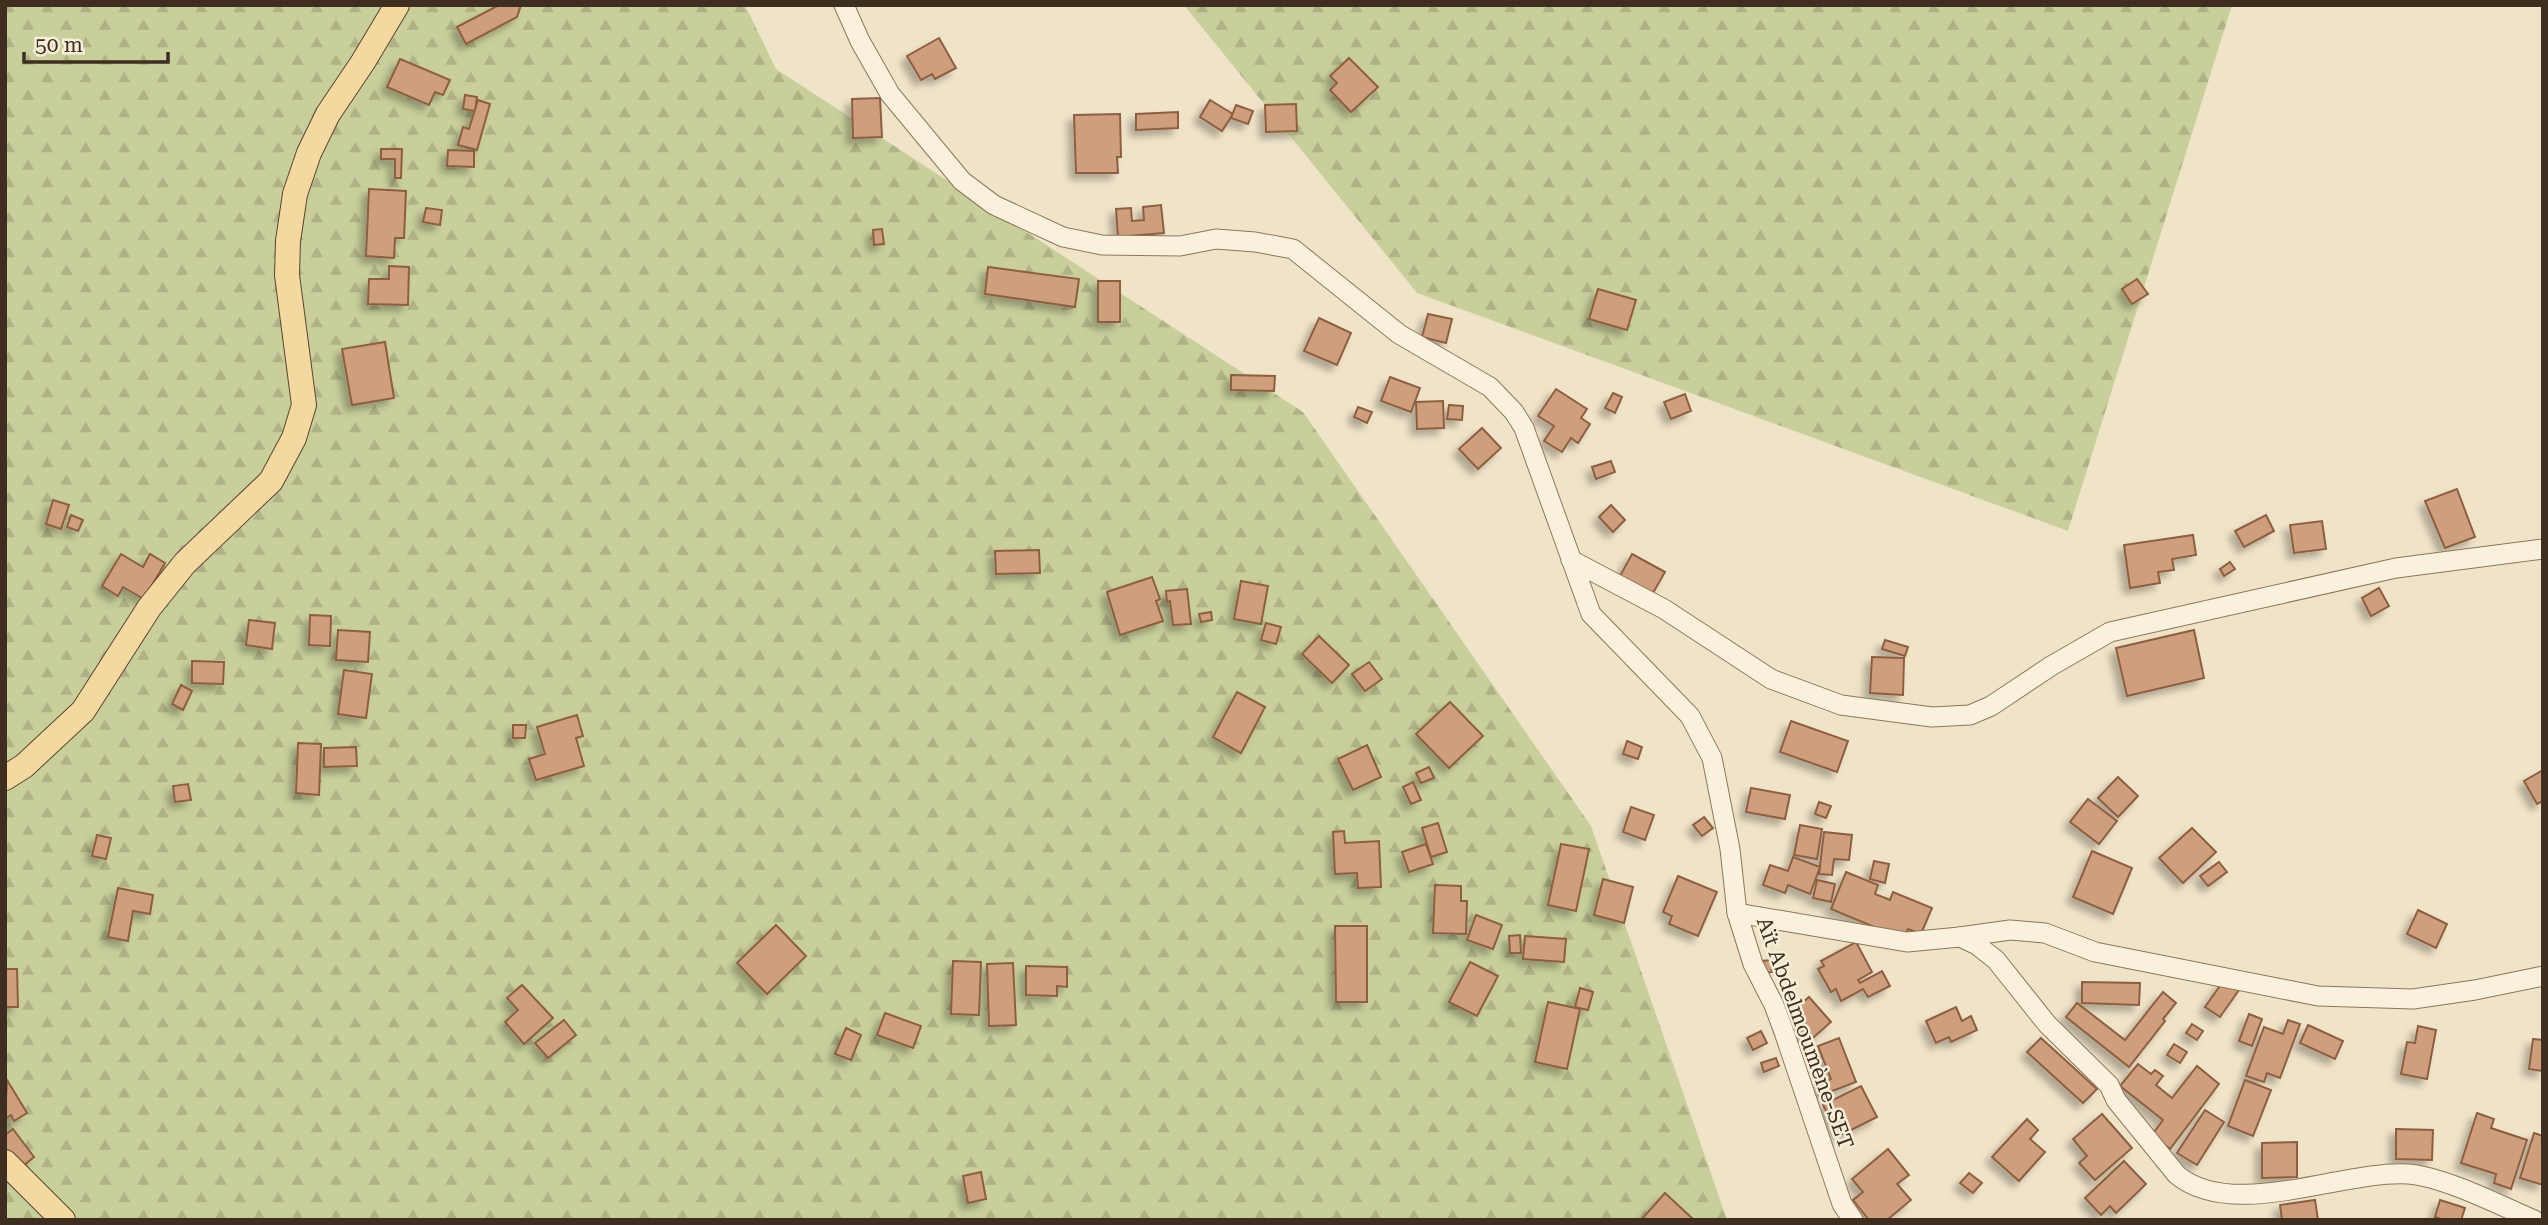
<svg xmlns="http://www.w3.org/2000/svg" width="2548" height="1225" font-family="'Roboto Serif',serif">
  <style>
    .forest { fill: url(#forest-firs) }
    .building { fill: #cf9f7d; stroke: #8d5f41; stroke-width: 2; filter: url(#shadow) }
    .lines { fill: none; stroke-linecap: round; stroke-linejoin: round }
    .minor-casing { stroke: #8d765c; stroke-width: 21 }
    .major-casing { stroke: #5b4430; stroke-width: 26 }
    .minor { stroke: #faf1dc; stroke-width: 19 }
    .major { stroke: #f3d9a0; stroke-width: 24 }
    .labels { text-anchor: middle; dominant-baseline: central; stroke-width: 5; stroke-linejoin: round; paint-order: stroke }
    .street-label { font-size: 21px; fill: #3d2e20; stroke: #f7eed8 }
  </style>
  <defs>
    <pattern id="forest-firs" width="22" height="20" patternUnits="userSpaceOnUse" patternTransform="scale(1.75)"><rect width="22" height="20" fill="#c9cf9b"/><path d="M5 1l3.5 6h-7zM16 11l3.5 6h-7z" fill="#aeb285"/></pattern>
    <filter id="shadow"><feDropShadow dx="-6" dy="6" stdDeviation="3.5" flood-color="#0004"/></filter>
  </defs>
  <rect width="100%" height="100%" fill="#f0e4c8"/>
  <!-- forest -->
  <g class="forest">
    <path d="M5,5H745L776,69L1303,412L1591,826L1727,1220H5Z"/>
    <path d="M1184,5H2232L2068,531L1417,293Z"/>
  </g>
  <!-- building -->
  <g class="building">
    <path d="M499,5H521L517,17L466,44L457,27Z"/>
    <path d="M939,38L956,68L935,79L932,74L921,80L907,56Z"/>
    <path d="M1349,58L1378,87L1351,112L1330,90L1337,83L1330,76Z"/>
    <path d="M400,59L450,80L443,95L435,92L429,105L387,87Z"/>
    <path d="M465,95L477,97L475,111L463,109Z"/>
    <path d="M880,98L882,137L853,138L852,99Z"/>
    <path d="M478,100L490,104L477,150L458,145L463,127L469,129Z"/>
    <path d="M1210,100L1233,114L1222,131L1200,117Z"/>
    <path d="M1296,104L1297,131L1266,132L1265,105Z"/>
    <path d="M1236,105L1253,111L1248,124L1231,118Z"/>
    <path d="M1178,112V128L1136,130V114Z"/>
    <path d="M1120,114L1121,157H1117L1118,173H1076L1074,115Z"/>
    <path d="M381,149H402L401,178H395V159H381Z"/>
    <path d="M448,150L474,151V167L447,166Z"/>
    <path d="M369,189L406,191L404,238H395L394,258L366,256Z"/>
    <path d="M1161,205L1164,233L1118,237L1116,209L1131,208L1132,221L1144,220L1143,207Z"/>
    <path d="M426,208L442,210L440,225L423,222Z"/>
    <path d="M882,229L884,244L874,245L873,230Z"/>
    <path d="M389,266L409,267L408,305L368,304L369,279H389Z"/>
    <path d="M988,267L1079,279L1075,307L985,294Z"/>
    <path d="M2137,279L2148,294L2132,304L2122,289Z"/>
    <rect x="1098" y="281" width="22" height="41"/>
    <path d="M1598,289L1636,300L1627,330L1589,319Z"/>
    <path d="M1428,314L1452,319L1446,343L1422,337Z"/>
    <path d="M1319,318L1351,333L1337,365L1304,351Z"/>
    <path d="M385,342L394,398L352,405L342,349Z"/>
    <path d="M1231,375L1275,376L1274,391L1231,390Z"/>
    <path d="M1390,377L1420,388L1411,412L1381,401Z"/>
    <path d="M1556,389L1587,409L1581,418L1590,424L1578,443L1571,438L1562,452L1544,441L1554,426L1538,416Z"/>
    <path d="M1613,393L1622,397L1615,413L1605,408Z"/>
    <path d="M1685,394L1691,411L1671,419L1664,402Z"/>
    <path d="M1443,401L1444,428L1417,429L1416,402Z"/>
    <path d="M1449,405L1463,406L1462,420L1447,419Z"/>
    <path d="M1358,407L1372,412L1367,423L1354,417Z"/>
    <path d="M1482,428L1501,448L1478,469L1459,449Z"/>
    <path d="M1611,461L1615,472L1596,479L1592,467Z"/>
    <path d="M2457,489L2475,537L2445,548L2425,501Z"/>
    <path d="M53,500L69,505L61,529L46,524Z"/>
    <path d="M1611,505L1625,520L1613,532L1599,517Z"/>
    <path d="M71,515L83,520L78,531L67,527Z"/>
    <path d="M2266,515L2274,531L2244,547L2235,531Z"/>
    <path d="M2322,521L2326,549L2294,553L2290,525Z"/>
    <path d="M2193,535L2196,555L2172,559L2174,570L2158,572L2160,583L2130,588L2124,545Z"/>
    <path d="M1039,550L1040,573L996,574L995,551Z"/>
    <path d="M121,554L143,567L150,554L165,563L144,599L123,587L118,596L102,586Z"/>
    <path d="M1632,554L1665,572L1653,593L1620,576Z"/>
    <path d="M2230,562L2235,569L2224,576L2220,569Z"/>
    <path d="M1152,577L1160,599L1156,601L1163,621L1120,635L1107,592Z"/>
    <path d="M1241,581L1268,586L1261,624L1234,619Z"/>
    <path d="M2379,588L2389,606L2371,616L2362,598Z"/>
    <path d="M1187,589L1191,624L1173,625L1170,601L1167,602L1166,591Z"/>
    <path d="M1211,612L1212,620L1201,622L1199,614Z"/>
    <path d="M310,615L331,616L330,646L309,645Z"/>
    <path d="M249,620L275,623L272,649L246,645Z"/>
    <path d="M1266,623L1281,627L1276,644L1261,640Z"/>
    <path d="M338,630L370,632L368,662L336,660Z"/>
    <path d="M2194,630L2204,678L2127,696L2116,648Z"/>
    <path d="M1319,636L1349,665L1332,683L1302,654Z"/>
    <path d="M1885,640L1908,647L1905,656L1882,649Z"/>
    <path d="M1872,657L1904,658L1903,695L1870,693Z"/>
    <path d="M192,661L224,662L223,684L192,683Z"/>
    <path d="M1369,662L1382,679L1365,691L1352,674Z"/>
    <path d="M344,670L372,674L366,718L338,714Z"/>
    <path d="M181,685L192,691L183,710L172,704Z"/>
    <path d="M1237,692L1265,707L1241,753L1213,737Z"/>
    <path d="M1450,702L1483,736L1449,768L1416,734Z"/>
    <path d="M577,715L583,736L576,738L584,766L536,780L529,759L545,754L537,727Z"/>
    <path d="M1791,721L1848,741L1837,772L1780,752Z"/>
    <path d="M513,725H526L525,738H513Z"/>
    <path d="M1627,741L1642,747L1638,759L1623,754Z"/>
    <path d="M298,743L321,744L319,795L296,793Z"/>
    <path d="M1367,745L1381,777L1353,790L1338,759Z"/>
    <path d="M356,747L357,766L324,767V748Z"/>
    <path d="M1429,767L1434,778L1421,783L1416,773Z"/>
    <path d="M2543,770V801L2537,804L2524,781Z"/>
    <path d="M2118,777L2138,796L2118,817L2098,798Z"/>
    <path d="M1413,782L1421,800L1411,804L1403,787Z"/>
    <path d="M188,784L191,800L175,802L173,786Z"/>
    <path d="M1751,788L1790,795L1785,819L1746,812Z"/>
    <path d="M2088,799L2117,821L2099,844L2070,822Z"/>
    <path d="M1819,802L1831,806L1826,818L1815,814Z"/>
    <path d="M1631,807L1654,815L1645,840L1623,832Z"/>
    <path d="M1704,817L1713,828L1702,836L1693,825Z"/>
    <path d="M1438,823L1447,852L1431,857L1422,828Z"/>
    <path d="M1800,825L1822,829L1817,859L1794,855Z"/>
    <path d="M2192,828L2216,852L2183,883L2159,858Z"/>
    <path d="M1344,831L1345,843L1379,841L1381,887L1358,888L1357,873L1335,874L1333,832Z"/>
    <path d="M1824,832L1852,835L1849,860L1834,859L1832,875L1819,874Z"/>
    <path d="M97,835L111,838L106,859L92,856Z"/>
    <path d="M1426,844L1433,864L1409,872L1402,852Z"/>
    <path d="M1561,844L1589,849L1576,911L1548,905Z"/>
    <path d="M2092,851L2132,868L2113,914L2073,897Z"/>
    <path d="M1793,857L1820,867L1810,894L1788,885L1785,893L1763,885L1770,865L1788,871Z"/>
    <path d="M1874,861L1889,864L1885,883L1870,879Z"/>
    <path d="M2219,862L2227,872L2208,886L2200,876Z"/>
    <path d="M1846,872L1878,885L1875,894L1890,900L1893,892L1932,908L1921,934L1908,929L1903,939L1831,909Z"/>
    <path d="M1678,876L1717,892L1698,936L1669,924L1672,916L1663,912Z"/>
    <path d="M1603,879L1633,887L1624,923L1594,915Z"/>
    <path d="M1817,880L1835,884L1831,902L1813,898Z"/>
    <path d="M1435,885L1461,886V901H1467L1466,934L1433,933Z"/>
    <path d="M118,888L153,895L150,914L133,911L128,941L108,937Z"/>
    <path d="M2418,910L2447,924L2436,948L2407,934Z"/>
    <path d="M1476,915L1502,925L1493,949L1467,940Z"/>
    <path d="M776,925L806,956L767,994L737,963Z"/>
    <path d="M1335,926H1367V1002H1336Z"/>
    <path d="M1520,935L1521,953H1510L1509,936Z"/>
    <path d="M1525,936L1566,939L1564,962L1523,959Z"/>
    <path d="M1856,942L1872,972L1858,980L1860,983L1882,971L1890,986L1868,997L1863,989L1841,1001L1836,989L1831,992L1818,969L1824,966L1821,961Z"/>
    <path d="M1771,960L1772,972L1764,973L1762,961Z"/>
    <path d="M953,961L981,962L979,1015L951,1014Z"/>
    <path d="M1470,962L1498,976L1477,1016L1449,1002Z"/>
    <path d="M1013,963L1016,1025L989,1026L987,964Z"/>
    <path d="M1026,966L1067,967V987L1057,986V996L1026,995Z"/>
    <path d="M5,969H17L18,1007H5Z"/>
    <path d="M2224,980L2239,990L2220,1017L2205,1007Z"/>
    <path d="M2082,982L2140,983L2139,1005L2082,1003Z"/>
    <path d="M522,985L553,1018L524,1044L505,1022L518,1010L507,998Z"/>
    <path d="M1580,988L1593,992L1588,1010L1575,1007Z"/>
    <path d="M2163,992L2176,1003L2163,1019L2165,1021L2129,1067L2066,1017L2077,1003L2125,1040Z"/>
    <path d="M1809,997L1831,1022L1808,1042L1786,1017Z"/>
    <path d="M1548,1002L1580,1009L1567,1069L1535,1062Z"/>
    <path d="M1956,1007L1962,1021L1971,1016L1977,1030L1951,1042L1949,1037L1936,1043L1926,1021Z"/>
    <path d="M885,1013L921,1026L913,1048L877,1035Z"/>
    <path d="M2249,1014L2262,1019L2252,1046L2239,1041Z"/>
    <path d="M564,1020L576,1035L548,1058L535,1043Z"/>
    <path d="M2288,1020L2300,1024L2280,1078L2267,1073L2264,1082L2246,1076L2264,1027L2283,1034Z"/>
    <path d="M2192,1024L2203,1031L2197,1040L2186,1033Z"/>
    <path d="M2308,1025L2343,1041L2335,1059L2300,1043Z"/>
    <path d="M2418,1026L2436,1030L2427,1079L2401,1074L2407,1042L2415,1043Z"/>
    <path d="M846,1028L861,1035L851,1060L835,1054Z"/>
    <path d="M1761,1031L1767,1043L1753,1050L1747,1038Z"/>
    <path d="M1839,1038L1856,1082L1819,1096L1815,1086L1831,1079L1818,1046Z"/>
    <path d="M2041,1038L2097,1089L2083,1103L2027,1052Z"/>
    <path d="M2533,1039L2543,1040V1071L2529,1069Z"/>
    <path d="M2174,1044L2187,1052L2180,1063L2167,1055Z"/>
    <path d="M1776,1058L1779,1066L1764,1072L1761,1063Z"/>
    <path d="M2138,1064L2151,1074L2155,1070L2163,1076L2156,1085L2172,1098L2197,1066L2219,1084L2170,1149L2152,1135L2163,1120L2120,1086Z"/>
    <path d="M7,1080L27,1113L14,1121L11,1115L5,1119Z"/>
    <path d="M2245,1080L2271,1090L2253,1136L2228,1126Z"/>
    <path d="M1861,1086L1877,1117L1839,1136L1823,1105Z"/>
    <path d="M2205,1110L2224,1122L2197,1165L2177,1153Z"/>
    <path d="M2477,1113L2494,1119L2491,1128L2527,1140L2511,1189L2494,1183L2496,1174L2461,1163Z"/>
    <path d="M2102,1114L2132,1148L2095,1180L2079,1163L2087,1156L2073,1139Z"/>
    <path d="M2027,1119L2038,1130L2030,1139L2045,1152L2019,1181L1992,1157Z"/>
    <path d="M13,1129L34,1157L6,1180L5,1135Z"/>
    <path d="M2396,1129L2433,1130L2432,1160L2396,1159Z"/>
    <path d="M2534,1133L2543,1136V1185L2520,1178Z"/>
    <path d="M2297,1142V1177L2262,1178V1143Z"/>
    <path d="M1888,1149L1909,1175L1897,1184L1911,1200L1887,1220H1869L1853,1200L1863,1192L1852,1179Z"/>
    <path d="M2124,1161L2146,1184L2116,1213L2110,1206L2101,1215L2085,1198Z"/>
    <path d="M981,1172L986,1199L968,1203L963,1176Z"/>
    <path d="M1969,1173L1982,1183L1973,1193L1960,1183Z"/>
    <path d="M1665,1193L1693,1219V1220H1641Z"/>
    <path d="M2315,1200L2318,1220H2282L2280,1205Z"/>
    <path d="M2440,1200L2465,1208L2461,1220H2444L2435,1217Z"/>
  </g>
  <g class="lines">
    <!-- minor casing -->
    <g class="minor-casing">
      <g id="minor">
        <path d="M844,5L860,41L890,94L962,181L994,205L1063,237L1102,245L1180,246L1216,239L1255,242L1293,249L1399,334L1490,387L1514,412L1524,428L1591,614L1690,716L1712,758L1730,849L1737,913L1753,964L1774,1005L1784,1032L1842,1204L1853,1220"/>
        <path d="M1571,560L1664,609L1771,679L1841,705L1932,717L1970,715L1991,706L2051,666L2110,632L2396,568L2543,549"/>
        <path d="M1737,913L1907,942L1960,937L1977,945L1996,960L2047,1024L2109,1085L2116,1100L2177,1175C2233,1221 2342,1170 2408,1174C2445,1177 2499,1205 2534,1220"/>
        <path d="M1960,937L2010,930L2045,933L2095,952L2318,996L2413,999L2475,990L2543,976"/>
      </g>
    </g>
    <!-- major casing -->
    <g class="major-casing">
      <g id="major">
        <path d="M5,778L24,766L83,711L149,608L185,563L271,481L294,438L304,405L287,275L288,241L295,194L309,153L328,114L363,62L397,5"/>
        <path d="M5,1162L63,1220"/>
      </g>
    </g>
    <!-- minor -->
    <use href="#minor" class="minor"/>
    <!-- major -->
    <use href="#major" class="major"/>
  </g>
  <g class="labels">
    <!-- street labels -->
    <g class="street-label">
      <text transform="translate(1805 1033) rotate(70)">Aït Abdelmoumène-SET</text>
    </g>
  </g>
  <!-- border -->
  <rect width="2548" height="1225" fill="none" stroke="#3d2e20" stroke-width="14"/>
  <!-- scale -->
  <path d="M24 52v10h144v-10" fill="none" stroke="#3d2e20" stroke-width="3.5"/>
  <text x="35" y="52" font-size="21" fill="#3d2e20" stroke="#f7eed8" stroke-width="5" paint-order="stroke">50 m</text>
</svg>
